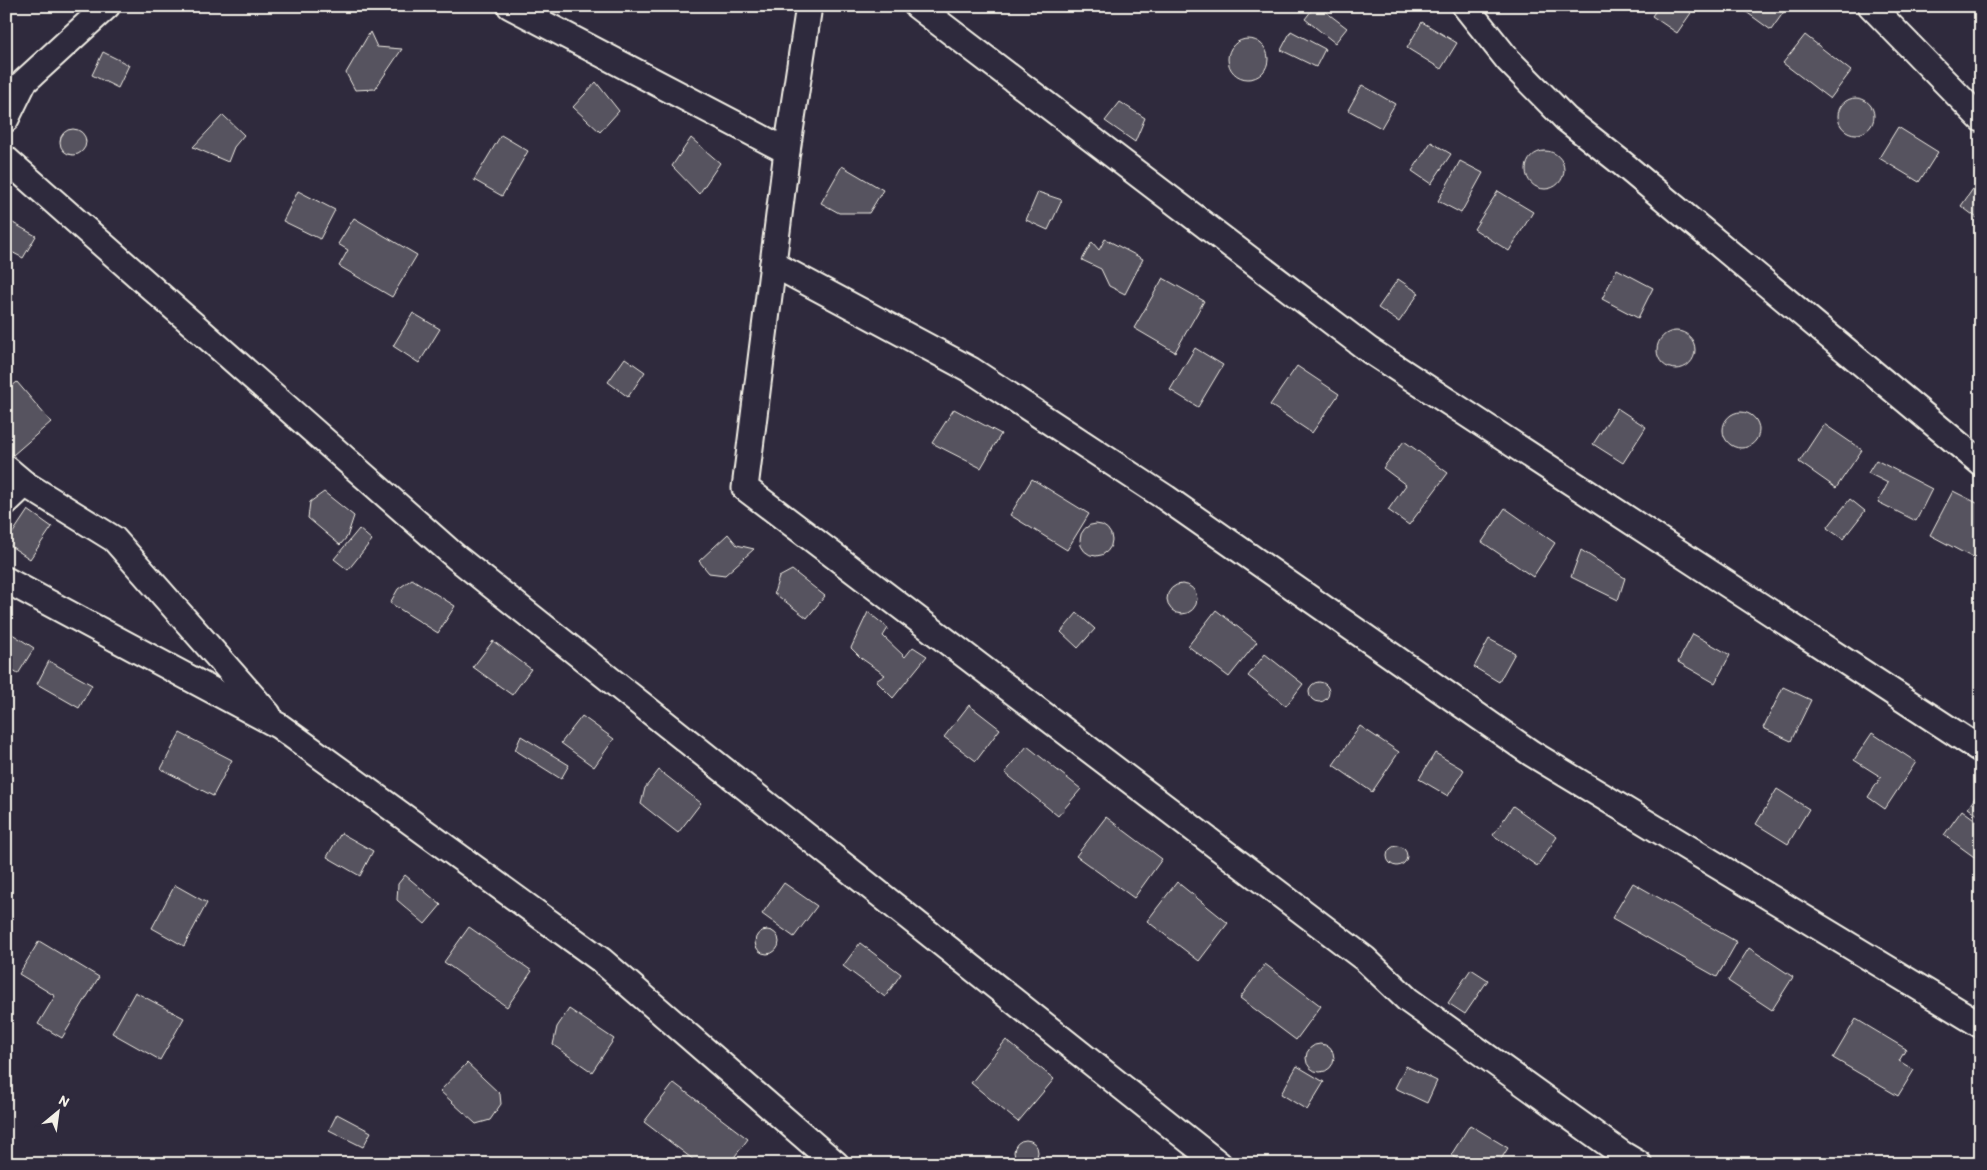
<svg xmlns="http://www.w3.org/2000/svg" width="1987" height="1170" font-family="Itim,sans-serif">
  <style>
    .building { fill: #56525f; stroke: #f4f1e8 }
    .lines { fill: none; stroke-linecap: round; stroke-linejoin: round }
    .minor-casing { stroke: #f4f1e8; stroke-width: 29 }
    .minor { stroke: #2f2a3d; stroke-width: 25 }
  </style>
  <rect width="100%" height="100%" fill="#2f2a3d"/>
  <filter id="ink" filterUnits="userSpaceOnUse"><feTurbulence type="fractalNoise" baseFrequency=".02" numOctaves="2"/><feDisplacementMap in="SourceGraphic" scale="10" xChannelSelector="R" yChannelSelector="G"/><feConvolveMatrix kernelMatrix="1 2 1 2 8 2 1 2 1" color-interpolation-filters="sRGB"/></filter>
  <g filter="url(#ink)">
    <!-- building -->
    <g class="building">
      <path d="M1315,6H1318L1347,28L1335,43L1305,19Z"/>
      <path d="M1659,6H1682L1691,13L1677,33L1652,16Z"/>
      <path d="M1738,6H1788L1771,30Z"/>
      <path d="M1422,22L1457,43L1441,69L1407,48Z"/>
      <path d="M1291,31L1325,49L1316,67L1281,50Z"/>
      <path d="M370,32L377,47L402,49L375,89L355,90L346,73Z"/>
      <path d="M1805,35L1851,71L1830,99L1783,63Z"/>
      <circle cx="1248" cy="59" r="20"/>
      <path d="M103,52L129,65L118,88L92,75Z"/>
      <path d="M596,82L619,111L600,132L573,107Z"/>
      <path d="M1362,85L1395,104L1381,128L1348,110Z"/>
      <circle cx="1856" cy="116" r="18"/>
      <path d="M1120,102L1145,118L1135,142L1105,121Z"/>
      <path d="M223,115L244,135L234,147L228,162L193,147Z"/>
      <path d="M1898,127L1938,152L1919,182L1879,158Z"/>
      <circle cx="73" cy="142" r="13"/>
      <path d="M501,135L528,151L502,196L474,180Z"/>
      <path d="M691,138L720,163L699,194L672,166Z"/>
      <path d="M1431,142L1451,154L1431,184L1412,171Z"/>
      <circle cx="1545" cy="170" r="19"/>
      <path d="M1460,161L1483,173L1461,213L1438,201Z"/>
      <path d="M842,166L883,190L869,213H839L821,203Z"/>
      <path d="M1977,183L1981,186V221L1961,206Z"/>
      <path d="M298,191L335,210L320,239L283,221Z"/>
      <path d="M1498,191L1533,212L1509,251L1474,229Z"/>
      <path d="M1038,192L1062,200L1048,230L1026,220Z"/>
      <path d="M354,218L417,255L392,297L339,266L348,250L338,244Z"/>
      <path d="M6,219L36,236L23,258L6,249Z"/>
      <path d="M1105,239L1143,259L1125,294L1109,286L1101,269L1082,260L1092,242L1099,250Z"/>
      <path d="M1617,269L1653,288L1638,318L1602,299Z"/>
      <path d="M1163,278L1204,301L1175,352L1134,328Z"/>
      <path d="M1398,279L1419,293L1399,322L1378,308Z"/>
      <path d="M413,313L440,329L419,363L393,346Z"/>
      <circle cx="1676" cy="350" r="19"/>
      <path d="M1195,348L1223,365L1198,407L1170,390Z"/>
      <path d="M625,358L645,372L628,397L608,382Z"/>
      <path d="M1297,366L1339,394L1312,433L1270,405Z"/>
      <path d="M17,382L51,422L13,455L6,447V391Z"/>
      <path d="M1617,408L1646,427L1623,463L1593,444Z"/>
      <path d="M954,409L1001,434L981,468L932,443Z"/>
      <circle cx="1741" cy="430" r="18"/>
      <path d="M1824,424L1862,450L1836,488L1799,462Z"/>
      <path d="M1404,441L1448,473L1409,525L1388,510L1406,485L1383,468Z"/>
      <path d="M1876,460L1932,489L1916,521L1878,502L1888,483L1868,473Z"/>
      <path d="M1032,479L1089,514L1067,550L1010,515Z"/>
      <path d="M1953,491L1981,505L1979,561L1930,535Z"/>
      <path d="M324,492L354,516L347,537L340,545L308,518L310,502Z"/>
      <path d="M1850,499L1865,511L1843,539L1827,528Z"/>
      <path d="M1505,508L1555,543L1533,577L1482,542Z"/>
      <path d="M28,510L52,527L30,559L6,543Z"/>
      <circle cx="1096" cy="540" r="16"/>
      <path d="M359,529L372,540L348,570L334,559Z"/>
      <path d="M728,534L737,545L754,549L725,575L709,573L699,561Z"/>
      <path d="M1581,550L1625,578L1618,600L1571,577Z"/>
      <path d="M792,570L825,596L807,618L774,593L779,577Z"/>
      <path d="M412,579L455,606L438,633L390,603L398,589Z"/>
      <circle cx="1182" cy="599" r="15"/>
      <path d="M1216,610L1257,642L1229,677L1188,646Z"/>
      <path d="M868,612L888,628L883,636L905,657L913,647L927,656L893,698L876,681L885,675L861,658L851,648Z"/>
      <path d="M1077,613L1095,629L1078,648L1061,632Z"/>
      <path d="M6,630L34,648L18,674L6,667Z"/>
      <path d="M1693,634L1730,655L1715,683L1678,662Z"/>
      <path d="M1489,639L1515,653L1499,682L1474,667Z"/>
      <path d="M493,641L531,669L512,695L473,667Z"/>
      <path d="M1265,654L1303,684L1286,706L1248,676Z"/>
      <path d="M49,661L92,685L79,708L37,684Z"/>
      <circle cx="1319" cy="692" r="10"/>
      <path d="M1783,687L1811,700L1791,741L1763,728Z"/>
      <path d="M969,705L1000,729L976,761L944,737Z"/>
      <path d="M582,716L614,739L594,767L561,743Z"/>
      <path d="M1360,726L1399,752L1372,792L1333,765Z"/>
      <path d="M180,733L232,760L213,796L161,769Z"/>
      <path d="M1872,733L1916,762L1885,809L1868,797L1881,777L1854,760Z"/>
      <path d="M521,736L569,765L561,779L515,750Z"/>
      <path d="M1027,746L1081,789L1058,816L1005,773Z"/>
      <path d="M1435,753L1464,770L1448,796L1419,779Z"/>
      <path d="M659,770L701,803L678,833L641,804L645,788Z"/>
      <path d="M1777,789L1809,809L1788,844L1756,824Z"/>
      <path d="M1981,789V817L1968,808Z"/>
      <path d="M1513,806L1557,837L1537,866L1493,835Z"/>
      <path d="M1962,810L1981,824V862L1944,835Z"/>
      <path d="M1106,817L1162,859L1134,898L1076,856Z"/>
      <path d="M341,833L373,851L360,876L327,857Z"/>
      <circle cx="1397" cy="856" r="10"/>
      <path d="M405,875L441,905L425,924L397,900L398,884Z"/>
      <path d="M1177,882L1228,923L1199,961L1147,921Z"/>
      <path d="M784,883L817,906L794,937L762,914Z"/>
      <path d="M1633,883L1737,942L1717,977L1612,918Z"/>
      <path d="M175,885L207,903L184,946L152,928Z"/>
      <path d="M469,927L532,971L507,1007L444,962Z"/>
      <circle cx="767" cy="942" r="12"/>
      <path d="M39,941L99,977L62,1038L38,1024L55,996L19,974Z"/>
      <path d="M860,943L901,974L885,997L843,966Z"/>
      <path d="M1749,948L1793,977L1772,1010L1728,981Z"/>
      <path d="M1265,964L1321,1006L1296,1040L1240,998Z"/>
      <path d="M1471,969L1488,980L1465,1014L1448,1003Z"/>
      <path d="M135,992L184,1018L160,1060L112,1033Z"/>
      <path d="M569,1009L614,1039L592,1072L553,1045L557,1027Z"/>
      <path d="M1856,1019L1906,1049L1899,1061L1914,1070L1898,1096L1833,1058Z"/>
      <path d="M1006,1040L1054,1079L1018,1122L971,1083Z"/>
      <circle cx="1320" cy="1058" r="14"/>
      <path d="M467,1063L500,1094L501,1104L490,1120L476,1124L440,1091Z"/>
      <path d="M1297,1066L1324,1082L1307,1110L1281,1094Z"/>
      <path d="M1406,1066L1437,1081L1427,1103L1395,1088Z"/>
      <path d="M674,1083L748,1139L729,1164H699L644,1122Z"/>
      <path d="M337,1114L371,1132L363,1147L329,1130Z"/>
      <path d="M1470,1125L1508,1148L1498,1164H1465L1451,1155Z"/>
      <circle cx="1026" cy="1152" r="12"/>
    </g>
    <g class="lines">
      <!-- minor casing -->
      <g class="minor-casing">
        <g id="minor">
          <path d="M510,6L787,151"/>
          <path d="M809,6L787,151L745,488L1365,959L1408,1000L1622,1154L1639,1164"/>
          <path d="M917,6L1369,350L1981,750"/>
          <path d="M1465,6L1508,60L1566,119L1623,164L1981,463"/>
          <path d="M1871,6L1981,119"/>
          <path d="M6,119L24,82L107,6"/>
          <path d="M6,159L456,557L1219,1164"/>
          <path d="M773,264L971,370L1166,498L1531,753L1981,1025"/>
          <path d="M6,468L25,484L6,502"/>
          <path d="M25,484L114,539L268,714"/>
          <path d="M6,580L279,726L601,960L836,1164"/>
        </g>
      </g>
      <!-- minor -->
      <use href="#minor" class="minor"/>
    </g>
  </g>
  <!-- margin -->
  <rect width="1987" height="1170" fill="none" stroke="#2f2a3d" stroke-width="25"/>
  <rect x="12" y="12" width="1962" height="1145" fill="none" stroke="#f4f1e8" stroke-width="2" filter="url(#ink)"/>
  <!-- north arrow -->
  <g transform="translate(58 1112) rotate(29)" stroke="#2f2a3d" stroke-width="4" paint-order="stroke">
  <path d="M0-4L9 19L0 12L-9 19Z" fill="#f4f1e8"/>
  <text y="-8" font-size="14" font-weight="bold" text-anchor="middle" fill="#f4f1e8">N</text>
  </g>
</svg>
